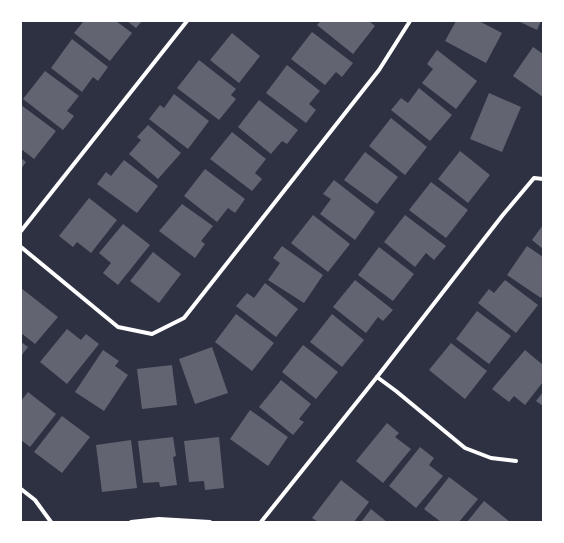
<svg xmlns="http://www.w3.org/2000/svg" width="564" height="543" font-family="Karla,sans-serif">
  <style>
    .building { fill: #626471 }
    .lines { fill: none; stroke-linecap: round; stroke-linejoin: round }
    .minor { stroke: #fff; stroke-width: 4 }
  </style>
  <rect width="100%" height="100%" fill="#2d3142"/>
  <!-- building -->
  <g class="building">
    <path d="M84,21H116L132,33L110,61L74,33Z"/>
    <path d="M127,21H142L136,28Z"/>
    <path d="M321,21H369L375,26L353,54L317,25Z"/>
    <path d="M456,21H479L502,33L486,63L445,41Z"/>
    <path d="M518,21H541L537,30Z"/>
    <path d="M312,32L353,63L342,77L336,72L325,85L291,59Z"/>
    <path d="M232,33L260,56L239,83L210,60Z"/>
    <path d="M72,39L108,67L98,81L93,77L82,92L51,68Z"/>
    <path d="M533,47L543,54V97L513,76Z"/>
    <path d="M437,50L477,81L456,109L422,83L433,69L427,64Z"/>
    <path d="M199,60L236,89L231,95L236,99L219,120L177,88Z"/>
    <path d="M287,65L320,91L309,104L316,110L306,123L266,93Z"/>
    <path d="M45,71L79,96L67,111L74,116L63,130L23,99Z"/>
    <path d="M419,88L452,115L430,141L391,110L401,98L408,103Z"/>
    <path d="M489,93L521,107L502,152L470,139Z"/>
    <path d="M174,94L209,121L188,149L149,119L160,105L164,108Z"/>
    <path d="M259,100L298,130L287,144L282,141L271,154L238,127Z"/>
    <path d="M21,105L56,131L34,159L21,149Z"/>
    <path d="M391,118L427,147L405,175L369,146Z"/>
    <path d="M148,125L181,153L158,179L129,154L141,140L137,137Z"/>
    <path d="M232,132L266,159L255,173L262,179L252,191L210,159Z"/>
    <path d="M460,151L490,175L468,203L438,179Z"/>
    <path d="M365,152L398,177L377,204L344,180Z"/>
    <path d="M21,158L26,162L21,169Z"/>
    <path d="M124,160L158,186L137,213L97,184L106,172L111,176Z"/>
    <path d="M205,169L245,199L235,213L228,208L217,222L184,196Z"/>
    <path d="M334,180L375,212L355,240L320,214L331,199L323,194Z"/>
    <path d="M431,182L468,210L446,238L409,210Z"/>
    <path d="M89,198L117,220L91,253L77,242L73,247L59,236Z"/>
    <path d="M182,204L213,226L201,241L205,244L195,258L159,231Z"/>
    <path d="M313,215L350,244L328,272L291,243Z"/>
    <path d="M405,215L446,246L434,260L426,253L415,267L384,242Z"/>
    <path d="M123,224L150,245L118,285L103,273L111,263L99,253Z"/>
    <path d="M543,225V249L532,240Z"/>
    <path d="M282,246L323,275L304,303L268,280L280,263L273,258Z"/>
    <path d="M527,246L543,257V295L541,298L507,275Z"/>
    <path d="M379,247L414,274L393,301L358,275Z"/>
    <path d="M153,252L181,274L159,303L130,281Z"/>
    <path d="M355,280L393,310L383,321L378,317L366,333L333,307Z"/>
    <path d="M505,280L538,305L516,333L478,303L489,289L494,293Z"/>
    <path d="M265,283L298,309L276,337L236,306L247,293L254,298Z"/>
    <path d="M21,288L58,317L35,344L21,333Z"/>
    <path d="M477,311L511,336L489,364L456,339Z"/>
    <path d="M236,314L274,343L252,371L215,342Z"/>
    <path d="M332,314L364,340L342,367L310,342Z"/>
    <path d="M67,329L81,340L86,334L99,344L67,384L40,362Z"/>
    <path d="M21,342L28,347L21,356Z"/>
    <path d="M451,343L487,371L465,399L429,370Z"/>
    <path d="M303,345L338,372L316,399L282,372Z"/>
    <path d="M212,347L228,393L195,404L179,359Z"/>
    <path d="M103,350L119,361L115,366L128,375L104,411L75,392Z"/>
    <path d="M525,350L543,365V382L525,405L514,396L509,402L492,389Z"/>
    <path d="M172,365L177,405L142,409L137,369Z"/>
    <path d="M281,380L311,404L299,419L304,422L293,435L259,407Z"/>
    <path d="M28,392L56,414L30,447L21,440V401Z"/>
    <path d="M543,392V406L536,401Z"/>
    <path d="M250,410L288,437L268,466L230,439Z"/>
    <path d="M62,416L90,437L62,473L34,452Z"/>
    <path d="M387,423L399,433L395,437L411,449L383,483L356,461Z"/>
    <path d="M173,437L176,456L173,457L177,485L160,487L159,482L143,483L138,441Z"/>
    <path d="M219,437L224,488L205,490L204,481L189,482L184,441Z"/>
    <path d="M131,440L137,488L102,492L96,445Z"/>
    <path d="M420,447L434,458L429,465L443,476L416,508L389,486Z"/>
    <path d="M449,477L478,499L459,522H441L424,509Z"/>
    <path d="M341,480L369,502L354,522H318L312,518Z"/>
    <path d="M484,501L510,522H467Z"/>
    <path d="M371,509L387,522H361Z"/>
  </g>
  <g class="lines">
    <!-- minor -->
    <g class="minor">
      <path d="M21,231L187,21"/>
      <path d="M21,247L118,327L152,334L184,318L379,70L410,21"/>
      <path d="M377,377L396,391L465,448L491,458L516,461"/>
      <path d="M21,489L35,500L51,522"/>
      <path d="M131,522L159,519L210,522"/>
      <path d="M261,522L377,377L502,216L534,178L543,179"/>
    </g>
  </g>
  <!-- border -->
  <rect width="564" height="543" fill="none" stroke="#ffffff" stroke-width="44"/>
</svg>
